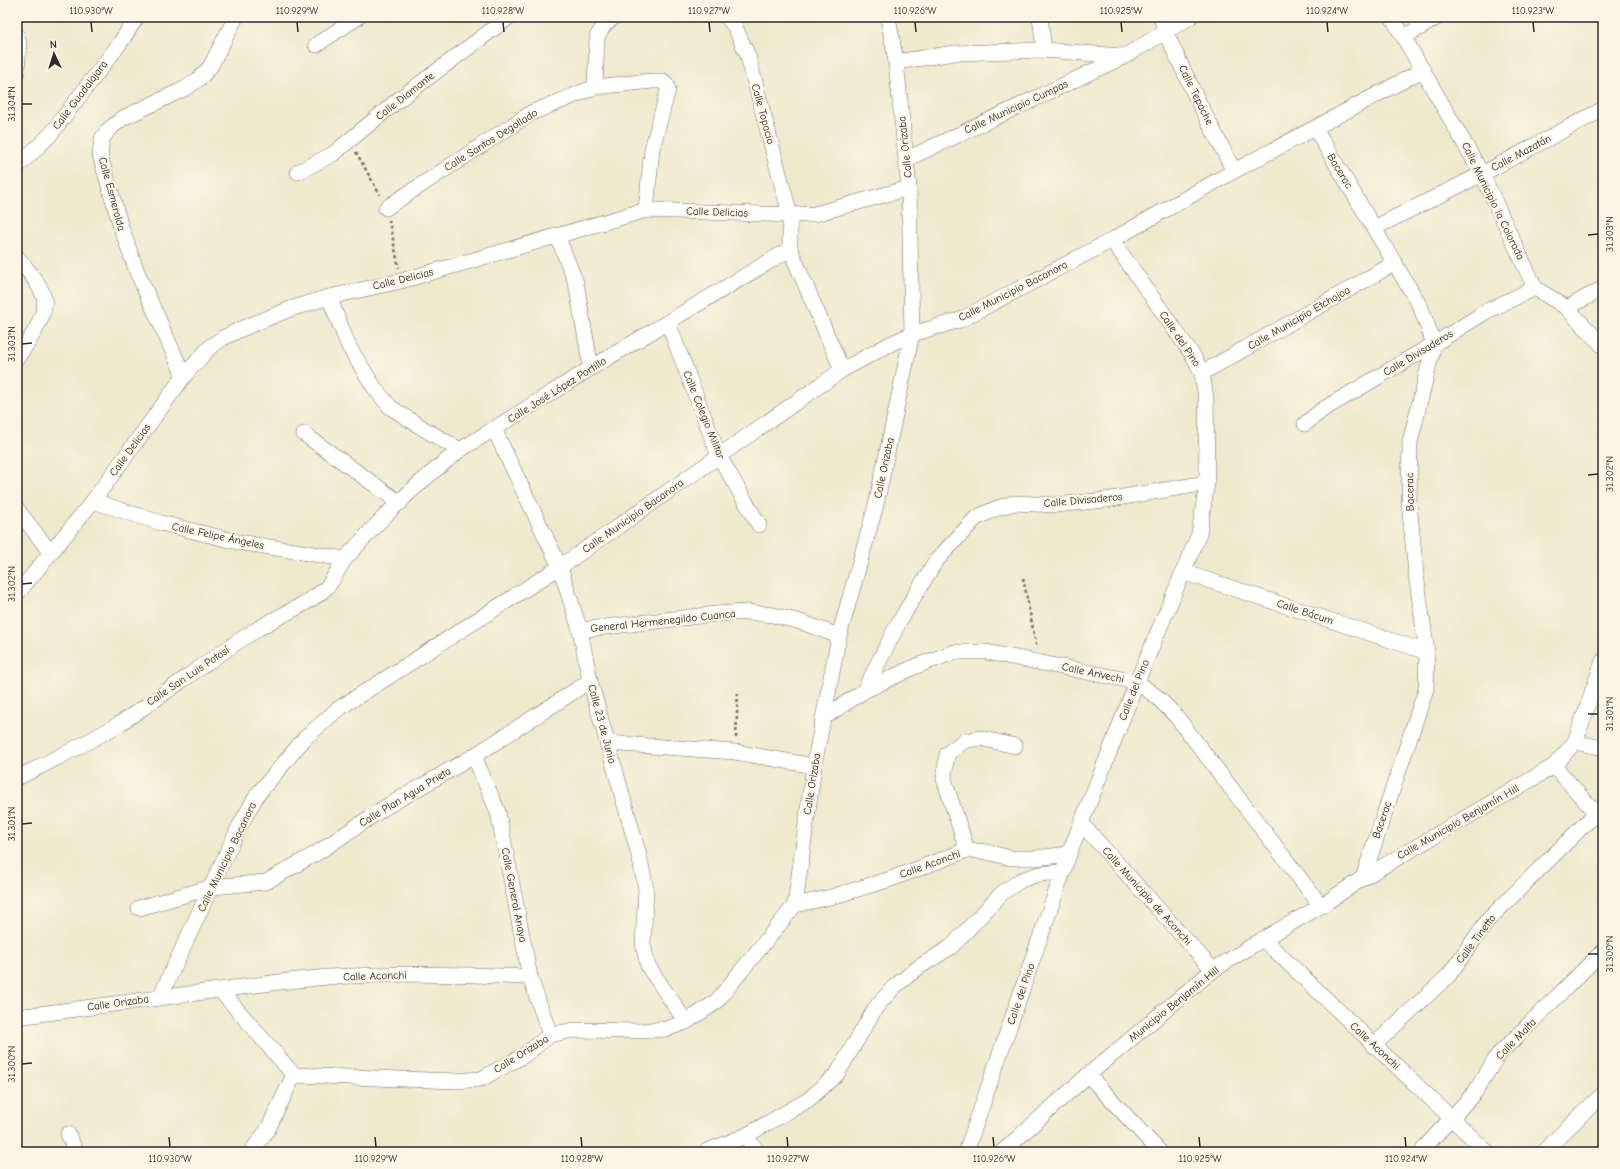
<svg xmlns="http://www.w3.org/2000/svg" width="1620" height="1169" font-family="'Comic Neue',sans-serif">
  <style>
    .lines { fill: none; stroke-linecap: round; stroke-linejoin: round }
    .minor-casing { stroke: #706e64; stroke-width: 16 }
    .path { stroke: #706e64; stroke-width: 2.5; stroke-dasharray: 3 3; stroke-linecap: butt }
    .minor { stroke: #fff; stroke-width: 15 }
    .ticks { fill: none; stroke: #2b2b2b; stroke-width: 1.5 }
    .labels { text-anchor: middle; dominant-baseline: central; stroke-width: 4; stroke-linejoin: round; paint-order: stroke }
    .street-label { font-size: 11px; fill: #2b2b2b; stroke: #fcf5e5 }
    .neatline { fill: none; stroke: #2b2b2b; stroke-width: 1.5 }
    .ticks-label { font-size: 10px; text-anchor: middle; fill: #2b2b2b }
  </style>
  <rect width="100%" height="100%" fill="#fcf5e5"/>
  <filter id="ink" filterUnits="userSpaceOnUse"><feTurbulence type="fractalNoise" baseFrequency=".025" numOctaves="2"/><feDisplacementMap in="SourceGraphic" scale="8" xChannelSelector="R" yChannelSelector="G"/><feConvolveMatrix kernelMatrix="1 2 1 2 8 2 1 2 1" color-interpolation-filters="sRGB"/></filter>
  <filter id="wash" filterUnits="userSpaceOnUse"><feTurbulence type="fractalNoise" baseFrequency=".012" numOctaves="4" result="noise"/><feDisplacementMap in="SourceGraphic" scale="16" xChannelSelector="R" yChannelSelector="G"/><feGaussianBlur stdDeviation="0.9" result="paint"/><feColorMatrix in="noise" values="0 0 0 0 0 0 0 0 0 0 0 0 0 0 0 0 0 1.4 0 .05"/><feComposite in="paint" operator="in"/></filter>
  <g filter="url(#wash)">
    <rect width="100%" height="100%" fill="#efe9cd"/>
  </g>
  <g filter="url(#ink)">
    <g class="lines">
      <!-- minor casing -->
      <g class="minor-casing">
        <g id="minor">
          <path d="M727,17L735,27L748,56L790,215V249L842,370"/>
          <path d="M1040,17L1044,50"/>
          <path d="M1161,17L1165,31L1196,97L1234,171"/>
          <path d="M1392,17L1482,174L1535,288L1567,308L1603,346"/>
          <path d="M17,36L19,44L17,72"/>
          <path d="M1404,37L1438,17"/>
          <path d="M316,45L358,17"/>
          <path d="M896,62L955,53L1044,50L1122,56"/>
          <path d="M595,87L597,37L604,25L614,17"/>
          <path d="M1315,128L1421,308L1434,344L1410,442L1409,502L1416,574L1427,652L1426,689L1363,878"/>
          <path d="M907,159L1125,56L1190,17"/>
          <path d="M17,167L50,135L120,43L137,17"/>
          <path d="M298,172L333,154L397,101L509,17"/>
          <path d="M386,208L531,113L595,87L652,81H663L667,85L668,90L652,149L646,210"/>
          <path d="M1374,228L1482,174L1603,109"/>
          <path d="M557,235L576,283L591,368"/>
          <path d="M17,257C25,267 41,285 44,298C48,314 27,345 17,358"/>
          <path d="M329,297L349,347L374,387L390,407L424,429L460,450"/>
          <path d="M1567,308L1603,288"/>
          <path d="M668,323L719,456L759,525"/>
          <path d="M1202,373L1395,263"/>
          <path d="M184,376L137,272L121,227L100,155L102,139L108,130L123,118L186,88L199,79L210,67L236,17"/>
          <path d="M1305,424L1322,410L1434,344L1487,311L1535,288"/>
          <path d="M494,429L560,567L580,630L590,681L639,855L646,889L643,944L648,966L686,1022"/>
          <path d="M304,434L400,503"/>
          <path d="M93,501L161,523L238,542L345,559"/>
          <path d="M17,509L50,552"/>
          <path d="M1183,572L1427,652"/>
          <path d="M17,594L93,501L184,376L210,347L223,338L239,330L290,309L329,297L401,281L646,210L790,215L815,214L909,188"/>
          <path d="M580,630L716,614L748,612L773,615L801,622L839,636"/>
          <path d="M864,691L899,622L935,562L976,518L995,509L1014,503L1056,505L1105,500L1207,483"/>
          <path d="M823,718L864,691L914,667L954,652H986L1137,682L1157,697L1176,716L1321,906"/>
          <path d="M1575,742L1603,748"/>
          <path d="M607,743L735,752L814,766"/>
          <path d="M474,756L498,812L530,977L550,1035"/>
          <path d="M1554,766L1603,821"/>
          <path d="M17,778C51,761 86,744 119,724C166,694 209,659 256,630C279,615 306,606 326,588C335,579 338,567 346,558C380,519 419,481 460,450L591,368L790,249"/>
          <path d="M1081,823L1213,970"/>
          <path d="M967,850L944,779L947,754L964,741L980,738L1015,746"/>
          <path d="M795,905L831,897L891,879L967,850L987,852L1010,858H1036L1069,854"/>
          <path d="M139,908L212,887L266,882L320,851L384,808L474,756L590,681"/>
          <path d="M1263,939L1487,1152"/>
          <path d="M220,990L294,1075"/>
          <path d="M160,997L239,827L257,795L305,738L338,709L560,567L842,370L890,344L912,334L960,320L1112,240L1234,171L1423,70"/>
          <path d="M17,1017L279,982L327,977L402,974L473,975L530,977"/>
          <path d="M1373,1046L1449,975L1488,920L1595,814"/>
          <path d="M1088,1075L1160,1152"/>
          <path d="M68,1134L76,1152"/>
          <path d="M745,1136L758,1152"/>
          <path d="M251,1152L268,1129L294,1075L456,1081L481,1079L523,1056L550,1035L573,1030L640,1031L666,1029L686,1022L716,1002L795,905L814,766L839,636L876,505L912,334L909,188L896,62L888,17"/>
          <path d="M705,1152L745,1136L808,1100L837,1074L876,1007L894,987L919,967L951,947L1002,893L1021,880L1039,874L1063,872"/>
          <path d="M966,1152L1069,854L1137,682L1199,534L1207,483L1206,398L1202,373L1194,357L1112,240"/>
          <path d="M1002,1152L1088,1075L1213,970L1263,939L1321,906L1363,878L1554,766L1575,742L1603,661"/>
          <path d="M1422,1152L1426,1146L1475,1092L1498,1055L1603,951"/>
          <path d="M1543,1152L1603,1094"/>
        </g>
      </g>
      <!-- path -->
      <g class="path">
        <path d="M356,152L380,195"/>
        <path d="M389,220L399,268"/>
        <path d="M1023,578L1037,649"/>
        <path d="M736,738L738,690"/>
      </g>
      <!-- minor -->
      <use href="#minor" class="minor"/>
    </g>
  </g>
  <!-- ticks -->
  <path class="ticks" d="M91,22L92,32M297,22L298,32M503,22L504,32M709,22L710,32M915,22L916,32M1121,22L1122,32M1327,22L1328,32M1533,22L1534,32M22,104H32M1588,235L1598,234M22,344L32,343M1588,475L1598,474M22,584L32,583M1588,714H1598M22,824L32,823M1588,954H1598M22,1064L32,1063M169,1137L170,1147M375,1137L376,1147M581,1137L582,1147M787,1137L788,1147M993,1137L994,1147M1199,1137L1200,1147M1405,1137L1406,1147"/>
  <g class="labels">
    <!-- street labels -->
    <g class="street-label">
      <text transform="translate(80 95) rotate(-53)">Calle Guadalajara</text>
      <text transform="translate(1196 95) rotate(64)">Calle Tepache</text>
      <text transform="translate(405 96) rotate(-38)">Calle Diamante</text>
      <text transform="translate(1016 107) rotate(-25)">Calle Municipio Cumpas</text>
      <text transform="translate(763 114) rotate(75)">Calle Topacio</text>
      <text transform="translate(491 140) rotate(-32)">Calle Santos Degollado</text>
      <text transform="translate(905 147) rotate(-96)">Calle Orizaba</text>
      <text transform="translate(1521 153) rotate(-28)">Calle Mazatán</text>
      <text transform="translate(1340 171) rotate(59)">Bacerac</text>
      <text transform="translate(112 194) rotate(75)">Calle Esmeralda</text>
      <text transform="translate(1493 201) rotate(64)">Calle Municipio la Colorada</text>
      <text transform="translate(717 212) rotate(2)">Calle Delicias</text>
      <text transform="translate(403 279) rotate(-14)">Calle Delicias</text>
      <text transform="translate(1013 291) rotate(-27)">Calle Municipio Bacanora</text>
      <text transform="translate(1299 318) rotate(-30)">Calle Municipio Etchojoa</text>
      <text transform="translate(1180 339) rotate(56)">Calle del Pino</text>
      <text transform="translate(1418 353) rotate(-31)">Calle Divisaderos</text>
      <text transform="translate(557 390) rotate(-32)">Calle José López Portillo</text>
      <text transform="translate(704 415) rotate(68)">Calle Colegio Militar</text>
      <text transform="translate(130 450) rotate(-54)">Calle Delicias</text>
      <text transform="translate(884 468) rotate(-78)">Calle Orizaba</text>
      <text transform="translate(1410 492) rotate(-91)">Bacerac</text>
      <text transform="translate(1083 500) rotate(-5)">Calle Divisaderos</text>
      <text transform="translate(633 516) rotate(-35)">Calle Municipio Bacanora</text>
      <text transform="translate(218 536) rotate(12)">Calle Felipe Ángeles</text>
      <text transform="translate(1305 612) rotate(18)">Calle Bácum</text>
      <text transform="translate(663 621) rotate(-6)">General Hermenegildo Cuanca</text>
      <text transform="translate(1093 673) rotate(12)">Calle Arivechi</text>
      <text transform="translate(188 676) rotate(-34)">Calle San Luis Potosí</text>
      <text transform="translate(1134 690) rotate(-68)">Calle del Pino</text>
      <text transform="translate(602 724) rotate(75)">Calle 23 de Junio</text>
      <text transform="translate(812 784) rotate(-81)">Calle Orizaba</text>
      <text transform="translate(405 797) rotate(-31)">Calle Plan Agua Prieta</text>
      <text transform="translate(1382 820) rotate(-71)">Bacerac</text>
      <text transform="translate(1458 822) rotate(-30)">Calle Municipio Benjamín Hill</text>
      <text transform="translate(227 857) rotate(-64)">Calle Municipio Bacanora</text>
      <text transform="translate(930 864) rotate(-20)">Calle Aconchi</text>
      <text transform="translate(514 895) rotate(79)">Calle General Anaya</text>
      <text transform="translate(1147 896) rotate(48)">Calle Municipio de Aconchi</text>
      <text transform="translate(1476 939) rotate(-53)">Calle Tinetto</text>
      <text transform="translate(375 976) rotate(-2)">Calle Aconchi</text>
      <text transform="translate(1021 994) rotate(-71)">Calle del Pino</text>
      <text transform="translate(118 1003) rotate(-8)">Calle Orizaba</text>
      <text transform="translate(1174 1004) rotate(-39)">Municipio Benjamín Hill</text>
      <text transform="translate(1516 1039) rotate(-46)">Calle Malta</text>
      <text transform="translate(1375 1046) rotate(43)">Calle Aconchi</text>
      <text transform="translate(521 1054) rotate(-32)">Calle Orizaba</text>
    </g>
  </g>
  <!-- margin -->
  <rect width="1620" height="1169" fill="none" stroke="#fcf5e5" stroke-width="44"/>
  <!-- north arrow -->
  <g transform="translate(54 54) rotate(356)" stroke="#fcf5e5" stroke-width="3" paint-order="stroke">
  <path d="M0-3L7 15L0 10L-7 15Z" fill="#2b2b2b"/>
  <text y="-6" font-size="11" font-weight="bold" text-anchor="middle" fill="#2b2b2b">N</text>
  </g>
  <rect x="22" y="22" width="1576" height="1125" class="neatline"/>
  <g class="ticks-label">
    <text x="91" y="14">110.930°W</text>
    <text x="297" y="14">110.929°W</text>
    <text x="503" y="14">110.928°W</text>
    <text x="709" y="14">110.927°W</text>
    <text x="915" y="14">110.926°W</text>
    <text x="1121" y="14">110.925°W</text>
    <text x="1327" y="14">110.924°W</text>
    <text x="1533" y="14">110.923°W</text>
    <text transform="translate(11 104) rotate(-90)" y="4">31.304°N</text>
    <text transform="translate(1609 234) rotate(-90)" y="4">31.303°N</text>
    <text transform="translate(11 344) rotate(-90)" y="4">31.303°N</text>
    <text transform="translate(1609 474) rotate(-90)" y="4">31.302°N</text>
    <text transform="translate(11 584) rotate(-90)" y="4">31.302°N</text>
    <text transform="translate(1609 714) rotate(-90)" y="4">31.301°N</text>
    <text transform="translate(11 824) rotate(-90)" y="4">31.301°N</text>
    <text transform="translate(1609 954) rotate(-90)" y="4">31.300°N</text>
    <text transform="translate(11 1064) rotate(-90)" y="4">31.300°N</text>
    <text x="170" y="1162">110.930°W</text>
    <text x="376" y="1162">110.929°W</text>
    <text x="582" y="1162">110.928°W</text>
    <text x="788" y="1162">110.927°W</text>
    <text x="994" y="1162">110.926°W</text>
    <text x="1200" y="1162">110.925°W</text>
    <text x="1406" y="1162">110.924°W</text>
  </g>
</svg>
